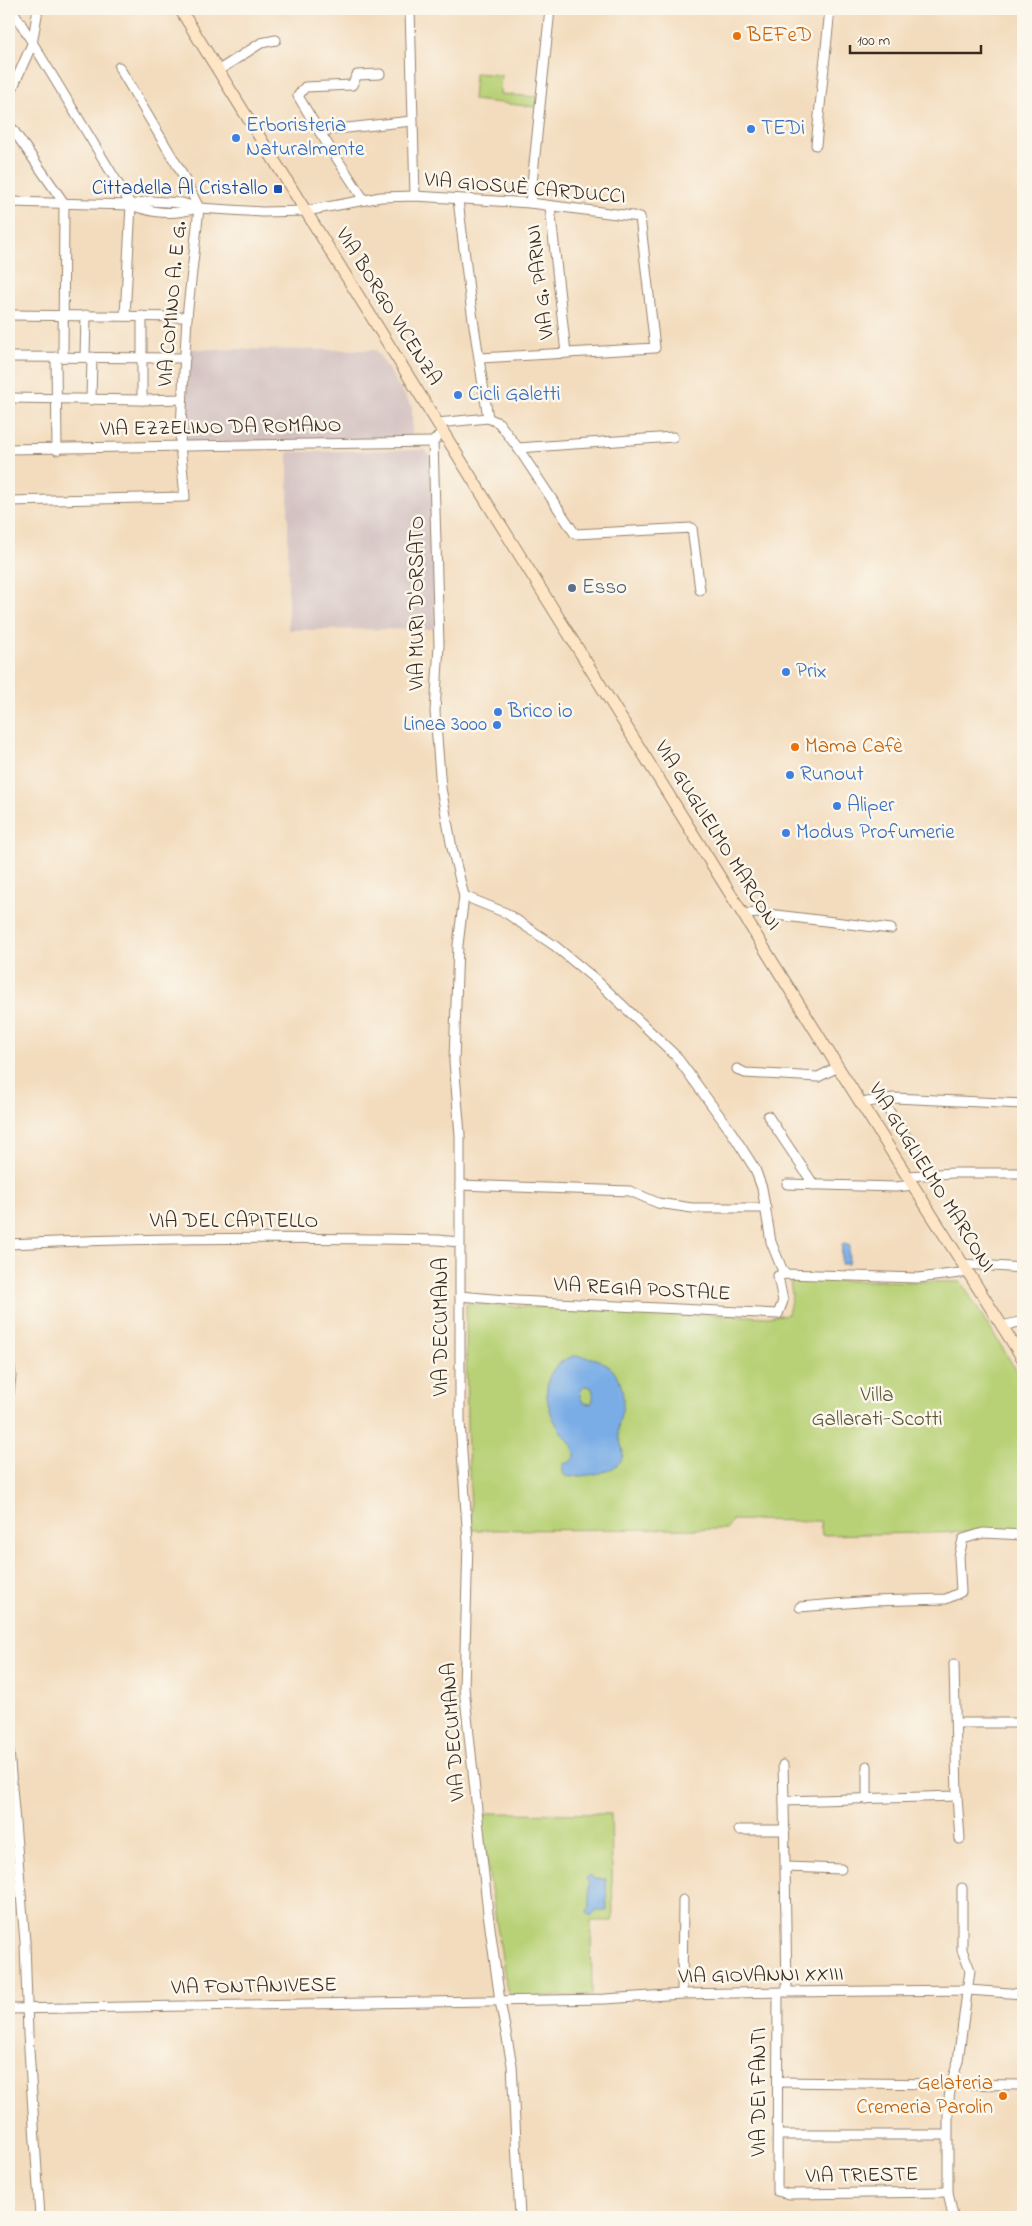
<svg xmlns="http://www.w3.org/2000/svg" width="1032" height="2226" font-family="'Indie Flower',sans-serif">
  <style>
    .industrial { fill: #d1bfbf }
    .green { fill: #b8d176; stroke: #7a7e4a }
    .water { fill: #7aade6; stroke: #5a6c82; fill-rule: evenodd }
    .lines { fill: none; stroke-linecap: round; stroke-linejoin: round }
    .street-casing { stroke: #97836e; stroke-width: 11 }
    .secondary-casing { stroke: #97836e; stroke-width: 13 }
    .street { stroke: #fff; stroke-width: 9 }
    .secondary { stroke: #fde5c5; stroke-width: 11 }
    .food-dot { fill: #e8710a; stroke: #fbf7ec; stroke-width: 2 }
    .shop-dot { fill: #3f7fe0; stroke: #fbf7ec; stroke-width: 2 }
    .transit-dot { fill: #1a4fb4; stroke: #fbf7ec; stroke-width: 2 }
    .service-dot { fill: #5c6f8a; stroke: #fbf7ec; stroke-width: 2 }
    .labels { text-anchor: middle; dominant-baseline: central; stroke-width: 5; stroke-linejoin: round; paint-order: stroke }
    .food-label { font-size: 21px; fill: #c56008; stroke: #fbf7ec; text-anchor: start }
    .shop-label { font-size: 21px; fill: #366cbe; stroke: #fbf7ec; text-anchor: start }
    .transit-label { font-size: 21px; fill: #164399; stroke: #fbf7ec; text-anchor: end }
    .street-label { font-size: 21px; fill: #3b2a1e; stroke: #fbf7ec }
    .service-label { font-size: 21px; fill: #4e5e75; stroke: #fbf7ec; text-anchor: start }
    .park-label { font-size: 21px; fill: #5a5434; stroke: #fbf7ec }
  </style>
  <rect width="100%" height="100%" fill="#fbf7ec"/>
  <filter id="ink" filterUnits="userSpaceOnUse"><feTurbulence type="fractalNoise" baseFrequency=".02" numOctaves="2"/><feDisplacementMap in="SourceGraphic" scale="10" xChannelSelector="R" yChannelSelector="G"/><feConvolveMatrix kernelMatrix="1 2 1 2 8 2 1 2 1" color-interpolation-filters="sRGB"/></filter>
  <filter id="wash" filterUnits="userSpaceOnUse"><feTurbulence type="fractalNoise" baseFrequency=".0096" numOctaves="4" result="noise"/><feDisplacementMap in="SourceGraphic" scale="20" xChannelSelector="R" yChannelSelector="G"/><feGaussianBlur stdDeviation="1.12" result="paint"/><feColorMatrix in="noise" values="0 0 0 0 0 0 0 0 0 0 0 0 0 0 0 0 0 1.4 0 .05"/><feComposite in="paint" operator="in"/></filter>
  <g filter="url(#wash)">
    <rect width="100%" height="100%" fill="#f3dcbd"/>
    <!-- industrial -->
    <g class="industrial">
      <path d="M189,349L376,350L412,407V437L184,443Z"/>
      <path d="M425,450L431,458L436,629L288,630V452Z"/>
    </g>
    <!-- green -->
    <g class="green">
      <path d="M475,73L501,75L500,94L537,97L536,107L473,100Z"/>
      <path d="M790,1280L961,1282L1023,1381V1533L977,1532L822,1535L820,1521L732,1520L727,1529L472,1530L467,1429L466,1304L768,1317L788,1314L792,1296Z"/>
      <path d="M487,1813L611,1814L613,1921H591L592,1995L518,1997L511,1996L507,1991L480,1817L486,1816Z"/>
    </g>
    <!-- water -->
    <g class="water">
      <path d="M842,1244L850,1245L848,1264H841Z"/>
      <path d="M573,1356C604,1355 625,1372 623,1405C622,1414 618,1422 618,1431C618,1443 629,1454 618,1464C607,1475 586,1475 571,1477L565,1476L563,1473V1464L570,1462L575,1457C575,1444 564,1437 558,1427C542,1401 540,1367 573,1356ZM584,1386L591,1387C594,1392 594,1399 591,1404L584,1403C579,1398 579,1392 584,1386Z"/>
      <path d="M589,1875L594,1879H606L607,1911H596L591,1916L586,1912L590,1907L589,1884L586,1878Z"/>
    </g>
  </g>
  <g filter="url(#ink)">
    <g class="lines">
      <!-- street casing -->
      <g class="street-casing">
        <g id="street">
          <path d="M12,9L131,205L125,316"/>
          <path d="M410,9L415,196"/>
          <path d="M219,70L261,43L276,40"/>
          <path d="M9,96L32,44L38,9"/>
          <path d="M9,124L64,203L63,357"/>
          <path d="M319,131L298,96L305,87L352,85L357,75L380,74"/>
          <path d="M816,145L830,9"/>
          <path d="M364,200L319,131L412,121"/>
          <path d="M9,202L131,205L150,201L182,203L199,208L262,212L306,211L381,197L415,196L530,203L640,217L655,348L480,358"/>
          <path d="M530,203L550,9"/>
          <path d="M131,205C156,214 173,215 198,208"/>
          <path d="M550,207L566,353"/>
          <path d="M9,315L187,317"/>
          <path d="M142,316V400"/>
          <path d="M9,357L185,358"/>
          <path d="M56,357L57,450"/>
          <path d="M85,357L86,315"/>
          <path d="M9,398L142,400L182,399"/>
          <path d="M91,400L92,357"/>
          <path d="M488,418L499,423L518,448L575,534L692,528L700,590"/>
          <path d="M438,423L488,418L471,306L458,200"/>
          <path d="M443,431L433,442L439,645L435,712L441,788L452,848L464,896L458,945L454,1061L460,1135V1422L468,1542L464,1688L488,1913L500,2001L512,2065L520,2217"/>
          <path d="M518,448L673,437"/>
          <path d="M9,449L433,442"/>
          <path d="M9,501L185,497L180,445L187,317L199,208L180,170L119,67"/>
          <path d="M464,896L506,913L555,946L595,979L676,1056L732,1133L755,1169L762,1188L771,1242L784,1274"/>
          <path d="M744,914L760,913L891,929"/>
          <path d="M737,1069L745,1073L818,1077L838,1067"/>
          <path d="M881,1099L931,1174"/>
          <path d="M861,1103L894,1098L1023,1104"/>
          <path d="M768,1116L814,1185"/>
          <path d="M907,1176L953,1173H1023"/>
          <path d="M787,1184L896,1187L913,1185"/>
          <path d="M460,1185L630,1191L658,1203L692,1208H766"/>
          <path d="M9,1244C152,1237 295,1237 438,1240L459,1242"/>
          <path d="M963,1264L1023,1268"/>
          <path d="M460,1296L517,1301L778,1314L783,1301L778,1276L784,1274L918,1278L969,1272"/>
          <path d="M1002,1326L1023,1321"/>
          <path d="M9,1360L11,1376L9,1393"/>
          <path d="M800,1607L871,1601L946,1599L961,1592L959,1556L963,1539L983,1533L1023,1535"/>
          <path d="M956,1723H1023"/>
          <path d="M9,1751L25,1942L28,2034L40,2217"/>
          <path d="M783,1765L784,1801"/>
          <path d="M957,1796L960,1839"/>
          <path d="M867,1799V1766"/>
          <path d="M739,1830H785"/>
          <path d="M786,1867L841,1869"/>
          <path d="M787,1992L784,1801L957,1796L954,1664"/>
          <path d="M778,1993L777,2191L789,2194L948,2192"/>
          <path d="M682,1994L683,1900"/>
          <path d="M9,2009L605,1999L682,1994L787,1992L968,1990L1023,1994"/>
          <path d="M778,2082L1023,2085"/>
          <path d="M778,2135H947"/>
          <path d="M953,2217L948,2192V2106L951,2084L958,2061L970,1970L962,1950V1888"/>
        </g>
      </g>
      <!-- secondary casing -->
      <g class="secondary-casing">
        <path id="secondary" d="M180,9L838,1067L1023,1359"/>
      </g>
      <!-- street -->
      <use href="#street" class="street"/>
      <!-- secondary -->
      <use href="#secondary" class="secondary"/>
    </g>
  </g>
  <!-- markers -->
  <g class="food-dot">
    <circle cx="737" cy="36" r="5"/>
    <circle cx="795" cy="747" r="5"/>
    <circle cx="1003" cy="2096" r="5"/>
  </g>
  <g class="shop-dot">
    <circle cx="751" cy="129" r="5"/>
    <circle cx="236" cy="138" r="5"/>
    <circle cx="458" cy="395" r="5"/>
    <circle cx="786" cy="672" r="5"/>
    <circle cx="498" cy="712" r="5"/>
    <circle cx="497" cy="725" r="5"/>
    <circle cx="790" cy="775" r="5"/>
    <circle cx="837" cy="806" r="5"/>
    <circle cx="786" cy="833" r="5"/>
  </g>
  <rect class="transit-dot" x="273" y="184" width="10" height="10" rx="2.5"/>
  <circle class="service-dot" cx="572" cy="588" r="5"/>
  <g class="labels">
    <!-- food labels -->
    <g class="food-label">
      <text x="747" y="36">BEFeD</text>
      <text x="805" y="747">Mama Cafè</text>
      <text x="993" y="2084" text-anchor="end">Gelateria<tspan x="993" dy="24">Cremeria Parolin</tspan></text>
    </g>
    <!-- shop labels -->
    <g class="shop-label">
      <text x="246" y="126">Erboristeria<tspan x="246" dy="24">Naturalmente</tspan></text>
      <text x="761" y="129">TEDi</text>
      <text x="468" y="395">Cicli Galetti</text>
      <text x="796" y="672">Prix</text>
      <text x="508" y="712">Brico io</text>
      <text x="487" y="725" text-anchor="end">Linea 3000</text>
      <text x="800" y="775">Runout</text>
      <text x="847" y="806">Aliper</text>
      <text x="796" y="833">Modus Profumerie</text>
    </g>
    <!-- transit labels -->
    <g class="transit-label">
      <text x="268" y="189">Cittadella Al Cristallo</text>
    </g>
    <!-- street labels -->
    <g class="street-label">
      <text transform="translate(525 189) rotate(5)">VIA GIOSUÈ CARDUCCI</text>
      <text transform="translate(541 282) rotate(-97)">VIA G. PARINI</text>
      <text transform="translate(173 304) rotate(-85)">VIA COMINO A. E G.</text>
      <text transform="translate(388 307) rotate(58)">VIA BORGO VICENZA</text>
      <text transform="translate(221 428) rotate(-1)">VIA EZZELINO DA ROMANO</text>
      <text transform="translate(418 603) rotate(-90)">VIA MURI D'ORSATO</text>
      <text transform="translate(717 836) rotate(58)">VIA GUGLIELMO MARCONI</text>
      <text transform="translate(931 1178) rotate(58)">VIA GUGLIELMO MARCONI</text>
      <text x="234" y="1222">VIA DEL CAPITELLO</text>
      <text transform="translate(642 1290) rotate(3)">VIA REGIA POSTALE</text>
      <text transform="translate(442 1327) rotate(-90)">VIA DECUMANA</text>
      <text transform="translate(454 1732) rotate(-94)">VIA DECUMANA</text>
      <text transform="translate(761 1976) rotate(-1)">VIA GIOVANNI XXIII</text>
      <text transform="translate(254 1987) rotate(-1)">VIA FONTANIVESE</text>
      <text transform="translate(760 2092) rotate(-90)">VIA DEI FANTI</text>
      <text transform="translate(862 2176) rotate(-1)">VIA TRIESTE</text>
    </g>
    <!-- service labels -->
    <g class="service-label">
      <text x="582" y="588">Esso</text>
    </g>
    <!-- park labels -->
    <g class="park-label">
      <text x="877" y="1396">Villa<tspan x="877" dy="24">Gallarati-Scotti</tspan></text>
    </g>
  </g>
  <!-- margin -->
  <rect width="1032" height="2226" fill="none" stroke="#fbf7ec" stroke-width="30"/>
  <!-- scale -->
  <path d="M850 45v8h131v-8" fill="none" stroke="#3b2a1e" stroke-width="2.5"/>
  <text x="857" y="45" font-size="15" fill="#3b2a1e" stroke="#fbf7ec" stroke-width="4" paint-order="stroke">100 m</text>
</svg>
